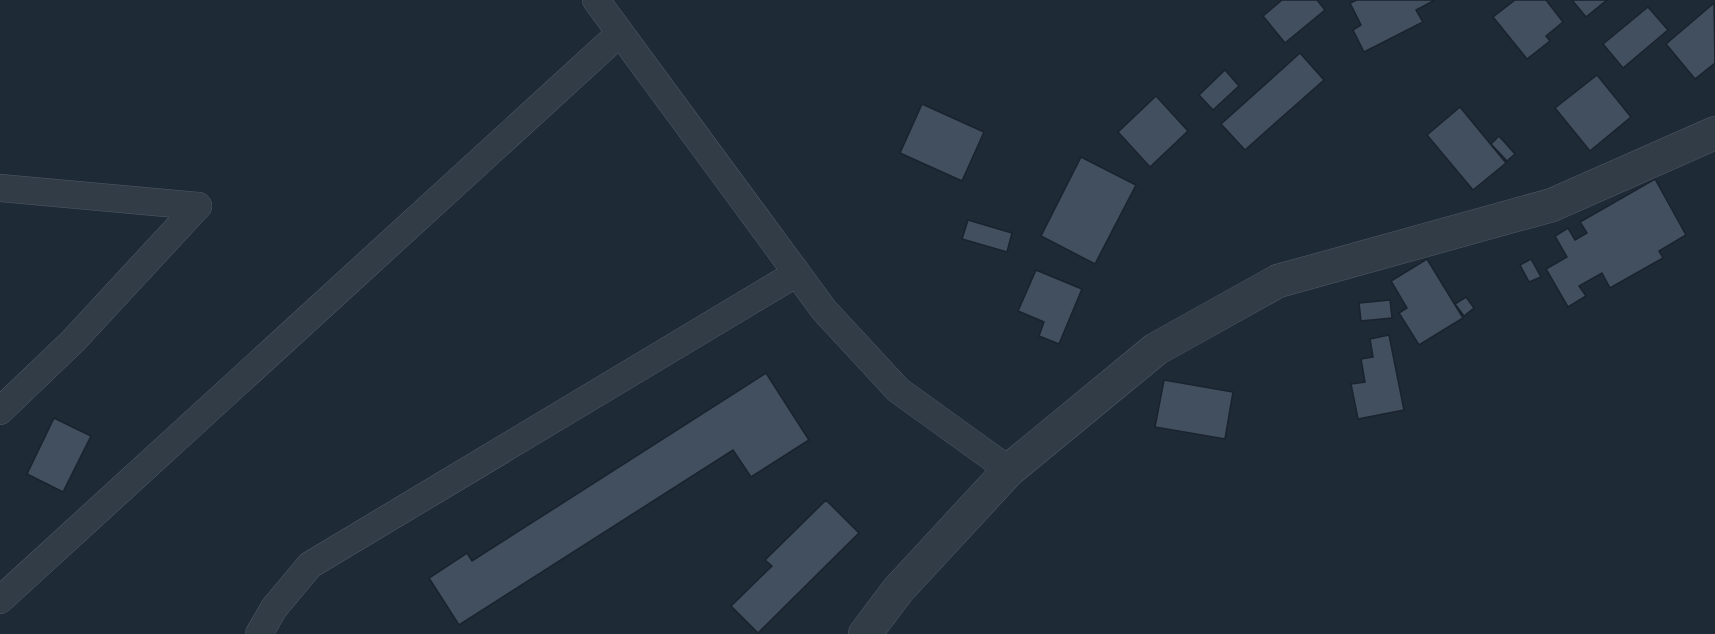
<svg xmlns="http://www.w3.org/2000/svg" width="1715" height="634" font-family="Helvetica,sans-serif">
  <style>
    .building { fill: #414f5f; stroke: #1a232e; stroke-width: 1.5 }
    .lines { fill: none; stroke-linecap: round; stroke-linejoin: round }
    .minor-casing { stroke: #505966; stroke-width: 28 }
    .tertiary-casing { stroke: #505966; stroke-width: 34 }
    .minor { stroke: #323c47; stroke-width: 27 }
    .tertiary { stroke: #323c47; stroke-width: 33 }
  </style>
  <rect width="100%" height="100%" fill="#1f2a37"/>
  <!-- building -->
  <g class="building">
    <path d="M1282,0H1317L1325,10L1285,43L1263,16Z"/>
    <path d="M1357,0H1435L1416,10L1423,22L1364,52L1353,30L1361,25L1350,3Z"/>
    <path d="M1515,0H1546L1563,22L1546,36L1550,41L1527,59L1493,17Z"/>
    <path d="M1572,0H1607L1586,17Z"/>
    <path d="M1714,3L1715,63L1695,79L1666,44Z"/>
    <path d="M1648,7L1668,30L1623,68L1603,44Z"/>
    <path d="M1300,53L1324,80L1245,150L1221,124Z"/>
    <path d="M1225,70L1239,86L1213,110L1199,95Z"/>
    <path d="M1597,75L1631,117L1590,151L1555,108Z"/>
    <path d="M1156,96L1188,131L1150,167L1118,132Z"/>
    <path d="M922,104L984,132L962,181L900,153Z"/>
    <path d="M1460,107L1506,163L1473,190L1427,135Z"/>
    <path d="M1499,136L1515,154L1507,161L1491,144Z"/>
    <path d="M1081,157L1136,185L1095,264L1041,236Z"/>
    <path d="M1655,179L1686,235L1659,251L1663,258L1610,288L1602,273L1579,286L1586,296L1568,307L1546,269L1567,257L1555,236L1568,228L1575,240L1587,233L1580,222Z"/>
    <path d="M968,220L1012,233L1007,252L962,239Z"/>
    <path d="M1427,259L1463,318L1419,345L1399,313L1407,308L1391,281Z"/>
    <path d="M1531,259L1541,277L1529,282L1520,265Z"/>
    <path d="M1036,270L1082,289L1059,344L1039,336L1044,322L1018,311Z"/>
    <path d="M1466,297L1474,308L1464,316L1455,304Z"/>
    <path d="M1390,300L1392,318L1361,321L1359,303Z"/>
    <path d="M1389,335L1404,410L1358,419L1351,384L1365,382L1361,359L1373,357L1370,339Z"/>
    <path d="M766,373L809,440L751,477L733,450L459,625L429,578L467,553L472,561Z"/>
    <path d="M1164,380L1233,392L1225,439L1155,427Z"/>
    <path d="M54,418L91,436L63,492L27,474Z"/>
    <path d="M826,500L859,533L758,633L731,606L772,566L765,560Z"/>
  </g>
  <g class="lines">
    <!-- minor casing -->
    <g class="minor-casing">
      <g id="minor">
        <path d="M596,0L824,310L898,390L1009,470"/>
        <path d="M0,188L198,206"/>
        <path d="M0,411L73,341L198,206"/>
        <path d="M0,600L620,33"/>
        <path d="M259,634L274,608L310,565L797,273"/>
      </g>
    </g>
    <!-- tertiary casing -->
    <g class="tertiary-casing">
      <path id="tertiary" d="M865,634L898,590L1009,470L1156,349L1278,281L1552,205L1715,133"/>
    </g>
    <!-- minor -->
    <use href="#minor" class="minor"/>
    <!-- tertiary -->
    <use href="#tertiary" class="tertiary"/>
  </g>
</svg>
